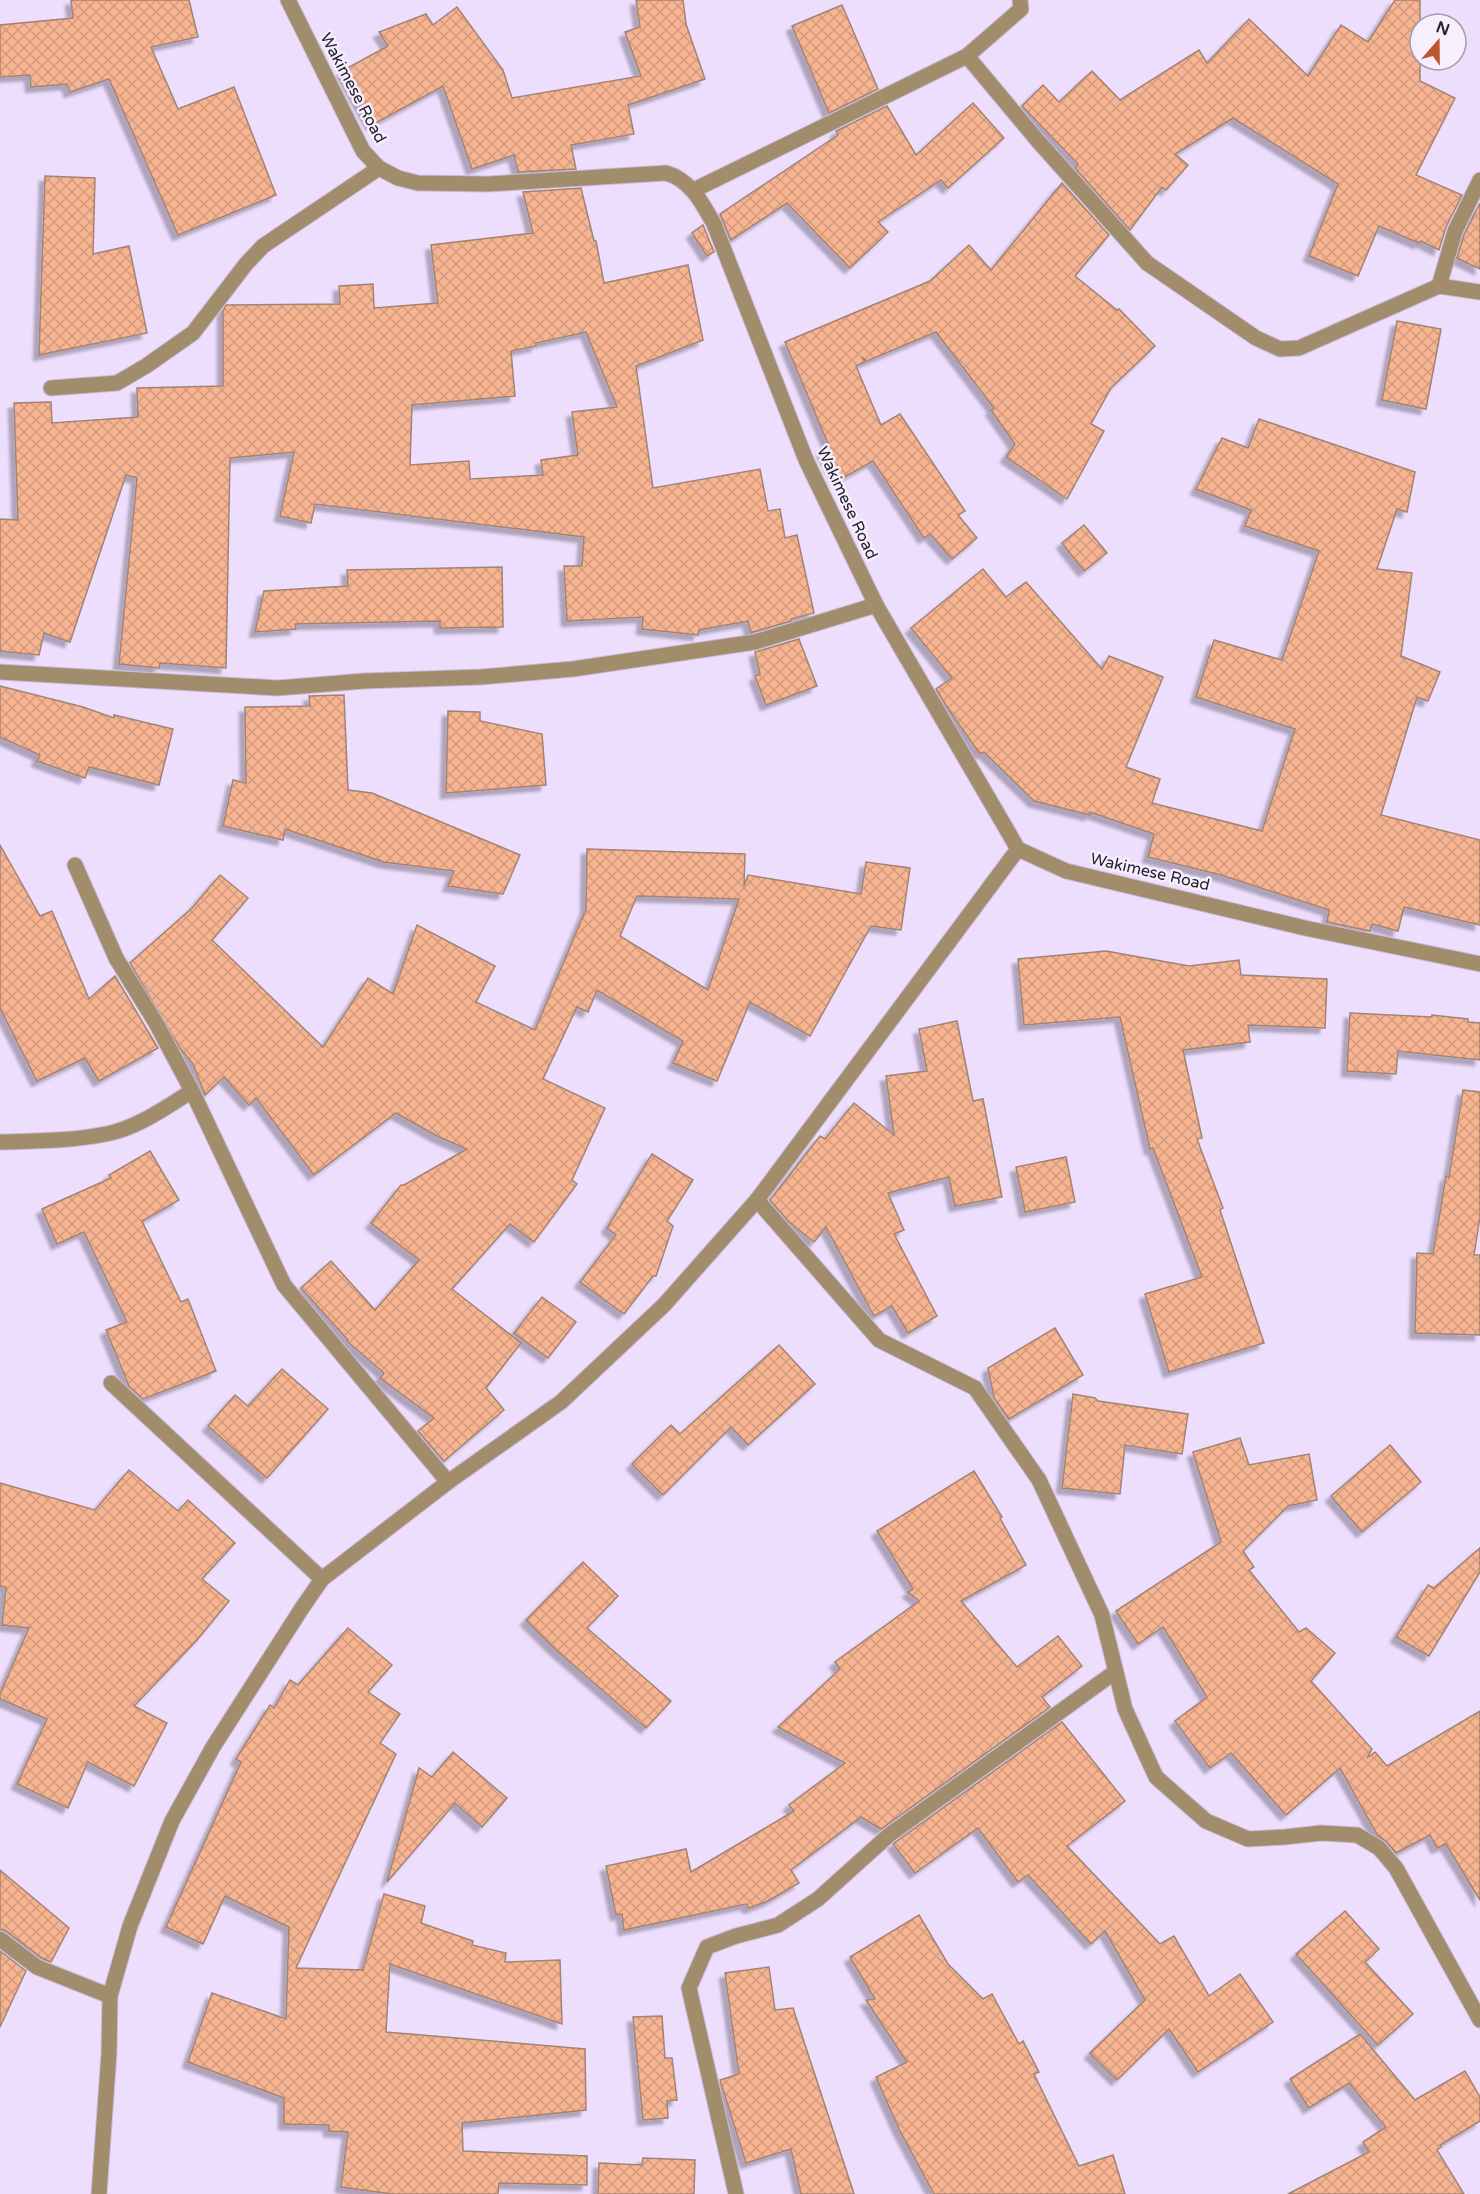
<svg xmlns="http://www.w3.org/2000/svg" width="1480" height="2194" font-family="'Varela Round',sans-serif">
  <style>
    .building { fill: url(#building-cross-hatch); stroke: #a38373; stroke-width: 1.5; fill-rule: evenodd; filter: url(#shadow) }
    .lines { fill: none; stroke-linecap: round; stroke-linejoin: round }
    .minor-casing { stroke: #c9bcd8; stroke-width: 17 }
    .minor { stroke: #a18c6c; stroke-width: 15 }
    .labels { text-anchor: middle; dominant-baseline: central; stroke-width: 5; stroke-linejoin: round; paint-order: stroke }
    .street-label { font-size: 16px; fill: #26202c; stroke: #f6effd }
  </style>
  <defs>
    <pattern id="building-cross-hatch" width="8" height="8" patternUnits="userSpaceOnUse" patternTransform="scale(1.5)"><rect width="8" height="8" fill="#f7b491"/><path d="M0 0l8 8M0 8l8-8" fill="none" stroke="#d49a7d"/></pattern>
    <filter id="shadow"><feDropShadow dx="-5.5" dy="5.5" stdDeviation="1.5" flood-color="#0004"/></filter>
  </defs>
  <rect width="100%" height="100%" fill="#eddefe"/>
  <!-- building -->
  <g class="building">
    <path d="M71,0H189L198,37L151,47L178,109L234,87L276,195L178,235L109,79L70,92L67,84L31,87L30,75L0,77V25L73,18Z"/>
    <path d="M636,0H683L686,24L705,79L628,105L634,134L571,145L576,169L518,172L514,155L472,169L443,86L372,125L342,71L388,46L379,32L426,14L433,25L457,7L503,70L512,98L641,76L625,32L640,27Z"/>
    <path d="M1395,0H1420V81L1455,98L1416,175L1462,195L1446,227L1439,250L1421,241L1419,243L1379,226L1358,276L1309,256L1338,184L1233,118L1175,154L1188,165L1166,190L1162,187L1130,230L1075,168L1078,164L1022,106L1043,85L1059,102L1092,71L1120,100L1199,50L1207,63L1249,19L1308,76L1341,25L1368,42Z"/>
    <path d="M842,5L878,89L829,113L792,26Z"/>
    <path d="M973,103L1004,138L948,188L941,180L878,222L888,232L850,268L787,203L731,240L720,214L838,135L836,131L887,106L916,155Z"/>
    <path d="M45,176L95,178L93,254L129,246L147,333L39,355Z"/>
    <path d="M1062,183L1109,235L1075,276L1117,310L1119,309L1155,346L1111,388L1091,424L1104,431L1067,499L1006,457L1015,444L991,410L994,408L936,332L867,361L862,357L865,362L856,366L881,425L900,414L965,511L958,515L977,538L952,559L930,534L924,538L873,461L839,480L822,450L829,446L785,342L930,281L969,245L991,270Z"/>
    <path d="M581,188L594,241H596L604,283L688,265L703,340L636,366L653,488L760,469L768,511L780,509L785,538L797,535L814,613L791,619V621L753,632L751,633L748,621L699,630L698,635L642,629L643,617L567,621L564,566H582L584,537L315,504L311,523L280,516L294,452L230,458L226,668L160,663L159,668L119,664L137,478L126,475L70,642L44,633L39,655L0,651V519L18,520L14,403L51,402L52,423L138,417L137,388L223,386V311L226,305L340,304L339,286L373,284L374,308L438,303L431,245L533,233L523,192ZM586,332L617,407L572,412L578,455L541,460L543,475L470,479L469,461L410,465L412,405L515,396L511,351L536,346V343Z"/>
    <path d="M1480,203V269L1457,258L1464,235Z"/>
    <path d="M703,225L714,252L707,256L692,233Z"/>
    <path d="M1397,321L1441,329L1426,409L1382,400Z"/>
    <path d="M1259,419L1415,472L1407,512L1397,509L1377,569L1412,573L1401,656L1440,672L1428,701L1417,697L1381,815L1480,840V925L1404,907L1398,931L1372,924L1370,931L1327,922L1329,910L1221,875L1148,857L1154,834L1090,812V815L1034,801L984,752L980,754L949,710L936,689L952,678L911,628L983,569L1006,597L1026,582L1102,669L1109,656L1163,677L1126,767L1160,779L1152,803L1262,831L1295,729L1196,697L1214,640L1282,660L1319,551L1245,526L1251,510L1196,489L1222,438L1248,448Z"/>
    <path d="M1084,525L1107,553L1084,571L1062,543Z"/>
    <path d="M502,567L503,627L440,628V621L295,624L296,629L255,632L264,591L348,586L347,570Z"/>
    <path d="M799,639L817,686L766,705L755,676L760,674L755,652Z"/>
    <path d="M0,686L83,707L114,718V715L173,729L159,785L89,767L85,778L37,761L40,755L0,737Z"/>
    <path d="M344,695L348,790L372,793L520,855L503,894L448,886L454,871L384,862L285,829L283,840L223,826L233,780L246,783L245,707L310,706L309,696Z"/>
    <path d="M448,711L480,712V721L542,734L546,785L446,793Z"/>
    <path d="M0,845L40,916L52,911L89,999L115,976L158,1048L99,1081L85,1058L37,1081L0,1008Z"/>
    <path d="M587,849L745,854L744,886L748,875L861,894L866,862L910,868L901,930L871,926L810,1036L750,1002L717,1081L673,1063L683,1041L597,990L588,1012L577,1007L543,1079L605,1108L572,1180L577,1184L534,1242L510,1224L452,1289L521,1343L486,1388L504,1410L444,1461L418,1431L434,1418L380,1378L384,1373L347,1341L348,1340L301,1288L331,1261L375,1310L419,1260L371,1223L401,1185H404L467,1149L437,1136L396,1113L314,1175L256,1098L249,1105L224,1077L205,1095L193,1064L179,1047L130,963L192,908L220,875L248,898L212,940L323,1047L368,978L393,994L417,925L495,966L476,1002L535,1030L586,909ZM637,896L739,899L708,990L620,936Z"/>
    <path d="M1106,951L1189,966L1239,960L1241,975L1327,979L1325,1028L1248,1025L1250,1042L1183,1050L1202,1138L1197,1139L1223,1208L1220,1210L1264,1343L1169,1372L1145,1294L1202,1277L1153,1148L1150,1149L1120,1017L1024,1025L1018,959Z"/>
    <path d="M1350,1013L1432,1017V1015L1468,1019V1022L1480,1023V1060L1398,1051L1396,1074L1347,1071Z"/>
    <path d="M957,1021L973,1101L983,1099L1002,1197L955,1206L949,1177L888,1193L904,1230L894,1234L937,1316L908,1333L892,1306L874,1316L826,1227L814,1242L789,1222L770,1200L820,1136L825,1139L854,1103L894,1135L886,1076L927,1071L919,1029Z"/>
    <path d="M1463,1090L1480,1092V1217L1474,1255H1480V1335L1415,1333L1417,1253L1433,1254L1446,1176L1449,1177Z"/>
    <path d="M150,1151L179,1200L142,1221L181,1302L188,1299L216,1371L143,1399L129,1386L106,1330L127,1322L84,1232L57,1244L42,1209L111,1178L109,1175Z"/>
    <path d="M652,1154L693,1180L667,1221L673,1226L656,1276H653L624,1314L580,1282L616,1235L607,1228Z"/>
    <path d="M1066,1157L1075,1202L1025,1212L1016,1167Z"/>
    <path d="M542,1297L576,1322L548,1358L514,1333Z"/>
    <path d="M1055,1328L1083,1375L1009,1419L994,1398L988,1368Z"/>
    <path d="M779,1345L815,1384L748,1445L731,1427L663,1495L632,1464L671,1425L680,1434Z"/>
    <path d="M282,1369L328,1409L267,1478L208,1426L235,1395L248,1406Z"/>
    <path d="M1073,1394L1095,1398L1098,1401L1188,1414L1182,1454L1125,1445L1120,1494L1062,1488Z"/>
    <path d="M1240,1438L1249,1465L1309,1454L1317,1500L1288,1506L1243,1551L1254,1567L1249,1570L1299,1632L1306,1628L1335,1653L1311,1681L1372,1749L1367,1758L1375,1752L1387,1766L1480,1711V1900L1446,1844L1437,1848L1430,1835L1396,1853L1386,1841L1378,1836L1340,1768L1286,1815L1231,1753L1210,1768L1175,1721L1207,1697L1163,1627L1138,1644L1116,1611L1221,1542L1193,1452Z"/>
    <path d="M1390,1445L1421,1482L1362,1532L1331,1496Z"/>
    <path d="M129,1470L178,1511L188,1500L235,1543L202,1579L229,1601L197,1640L134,1706L167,1723L134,1786L88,1762L68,1808L17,1784L47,1719L0,1699V1694L29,1628L2,1625L6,1587L0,1586V1483L95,1510Z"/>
    <path d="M974,1471L1002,1517L1000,1518L1026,1565L961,1601L1017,1667L1058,1636L1082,1666L1042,1697L1050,1707L881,1829L861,1817L791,1870L799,1883L768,1901L749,1908L746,1904L624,1930L622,1914L616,1915L606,1866L686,1849L691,1872L794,1811L789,1805L845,1763L778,1727L840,1669L835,1662L919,1601L908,1592L913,1589L877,1531Z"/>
    <path d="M1480,1548V1572L1429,1656L1396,1637L1428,1585L1434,1588Z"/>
    <path d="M583,1562L618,1596L587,1628L671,1701L646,1728L555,1649L526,1620Z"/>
    <path d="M348,1628L392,1665L368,1692L400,1714L380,1743L396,1754L296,1968L363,1970L384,1894L425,1906L421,1923L473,1941L472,1945L506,1953L505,1962L560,1960L562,2024L390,1964L386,2032L585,2049L586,2110L462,2123L463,2151L587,2156V2185L499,2183L498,2194H392L341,2187L348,2132L329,2131V2125L284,2124V2098L188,2062L212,1993L286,2019L289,1927L225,1896L203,1944L166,1927L241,1762L236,1759L270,1705L274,1708L290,1680L298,1685Z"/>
    <path d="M1062,1722L1125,1801L1067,1846L1160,1944L1174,1936L1209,1996L1240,1974L1273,2022L1198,2072L1169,2029L1117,2080L1090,2053L1145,2000L1105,1931L1091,1944L1028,1875L1018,1882L978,1828L915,1873L893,1844Z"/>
    <path d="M453,1752L507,1798L482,1827L455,1803L387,1882L419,1768L432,1777Z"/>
    <path d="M0,1870L69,1928L51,1962L42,1958L6,1931L0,1929Z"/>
    <path d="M1345,1911L1379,1949L1365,1962L1413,2014L1378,2045L1296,1954Z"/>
    <path d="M919,1915L948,1964L983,1999L992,1994L1019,2044L1023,2041L1039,2072L1034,2074L1079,2166L1113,2155L1125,2194H934L899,2129L876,2077L907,2062L866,2000L875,1999L850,1957Z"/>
    <path d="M0,1951L26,1971L0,2027Z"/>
    <path d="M769,1967L775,2010L793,2008L854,2194H801L791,2149L746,2163L720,2080L739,2074L725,1973Z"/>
    <path d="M662,2016L665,2058H672L677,2100L667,2101L668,2118L643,2120L633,2017Z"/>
    <path d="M1360,2034L1415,2100L1465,2071L1480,2097V2121L1440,2145L1441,2147L1437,2150L1464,2194H1288L1369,2152L1363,2142L1386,2127L1349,2083L1309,2108L1290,2079Z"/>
    <path d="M643,2158L695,2160L694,2194H598L599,2163L642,2165Z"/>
  </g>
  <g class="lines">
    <!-- minor casing -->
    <g class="minor-casing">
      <g id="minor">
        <path d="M288,0L363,151L379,168L398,178L418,183L488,184L666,173C691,180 702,203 714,224L806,460L876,605L1018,849L1066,871L1305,928L1480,964"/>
        <path d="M967,56L1038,141L1147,263L1256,338L1280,349L1299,348L1439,286L1480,292"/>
        <path d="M694,190L967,56L1021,9L1020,0"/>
        <path d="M1439,286L1455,231L1480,180"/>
        <path d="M51,388L117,383L146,366L193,333L246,264L263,246L379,168"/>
        <path d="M0,672L278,688L364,681L481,677L573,669L755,642L876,605"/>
        <path d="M75,865L116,958L156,1023L192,1091L284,1285L448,1482"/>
        <path d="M0,1142C35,1141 71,1141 106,1134C137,1128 165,1108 192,1091"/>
        <path d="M757,1200L879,1340L975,1388L1039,1480L1102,1615L1125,1709L1156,1777L1206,1821L1248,1839L1285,1837L1321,1833L1357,1835L1379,1848L1396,1868L1480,2020"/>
        <path d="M111,1383L322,1579"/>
        <path d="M0,1939L37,1967L110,1996"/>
        <path d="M99,2194L109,2053L110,1996L130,1926L172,1821L213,1747L302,1608L322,1579L448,1482L561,1402L664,1305L757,1200L1018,849"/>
        <path d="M736,2194L689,1988L707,1947L736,1936L778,1925L818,1899L889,1835L1115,1672"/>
      </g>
    </g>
    <!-- minor -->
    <use href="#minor" class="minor"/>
  </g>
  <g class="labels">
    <!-- street labels -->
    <g class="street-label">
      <text transform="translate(353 88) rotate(62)">Wakimese Road</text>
      <text transform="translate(847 503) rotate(65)">Wakimese Road</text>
      <text transform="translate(1150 872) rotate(13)">Wakimese Road</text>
    </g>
  </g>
  <!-- north arrow -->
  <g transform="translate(1438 42) rotate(20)"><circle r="28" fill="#f6effd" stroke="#a39ca9" stroke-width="1.5"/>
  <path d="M0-4.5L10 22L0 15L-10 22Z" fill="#bd562c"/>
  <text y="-9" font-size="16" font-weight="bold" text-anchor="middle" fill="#26202c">N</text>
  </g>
</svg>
